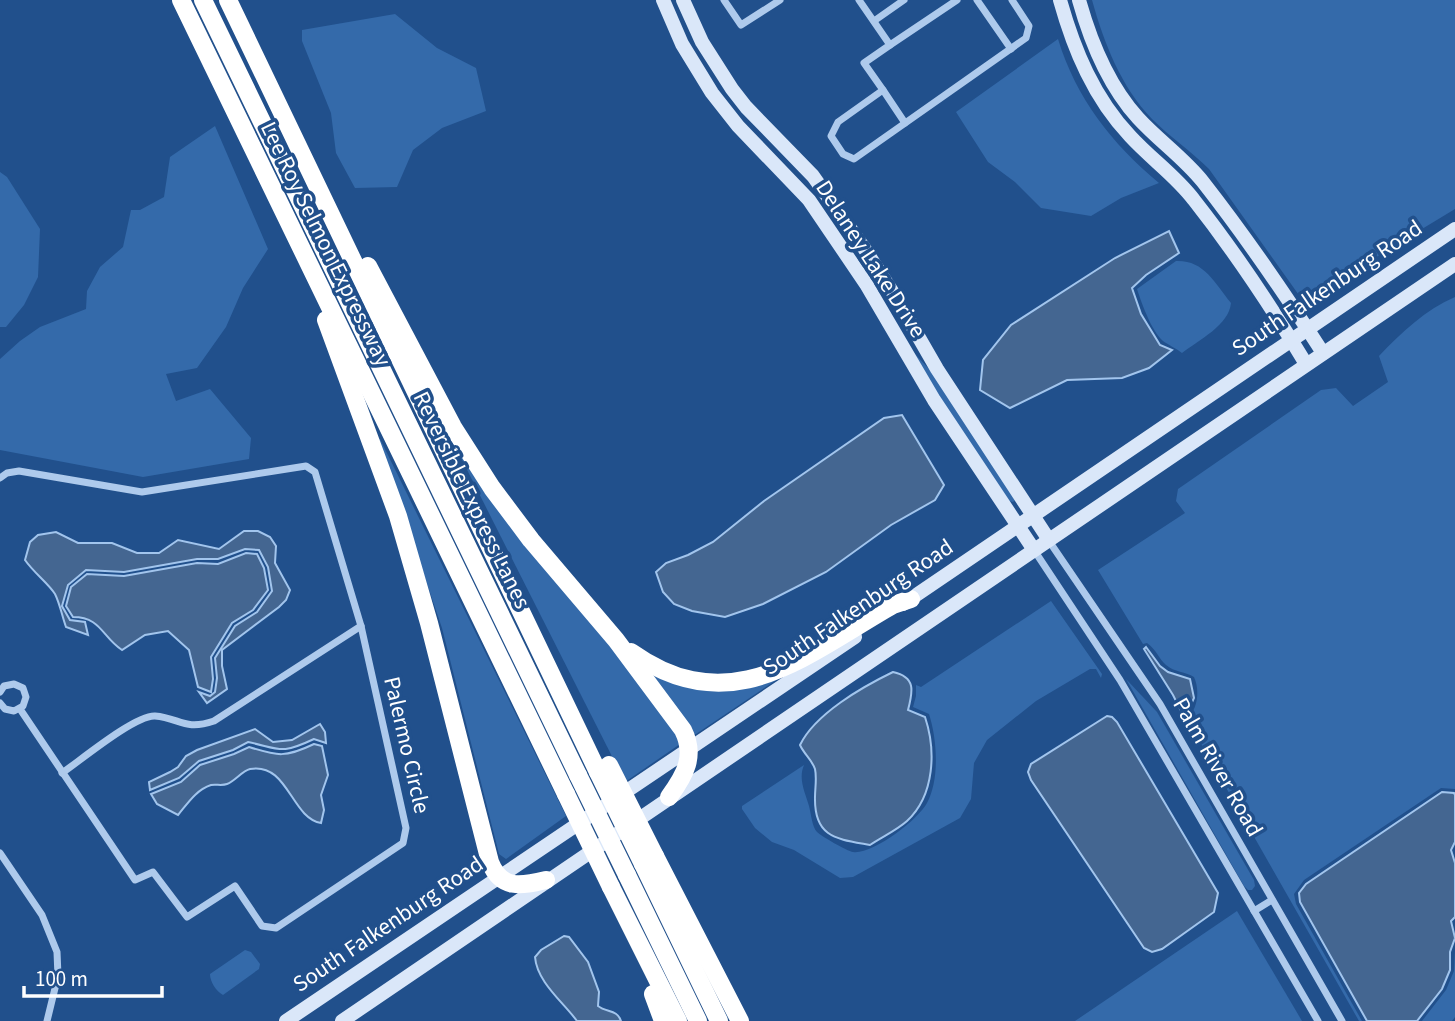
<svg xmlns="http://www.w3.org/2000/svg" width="1455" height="1021" font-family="'Source Sans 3',sans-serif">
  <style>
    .green { fill: #346aaa }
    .water { fill: #446691; stroke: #a2c5ed; stroke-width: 2 }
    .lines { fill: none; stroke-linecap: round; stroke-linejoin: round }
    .street { stroke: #aecaec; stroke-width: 7 }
    .secondary { stroke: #dae7f9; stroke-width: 14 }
    .highway { stroke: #fff; stroke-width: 18 }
    .highway-bridge { stroke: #fff; stroke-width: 18 }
    .labels { text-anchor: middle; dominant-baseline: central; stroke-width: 7; stroke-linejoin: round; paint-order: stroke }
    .street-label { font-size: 23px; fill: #fff; stroke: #21508c }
  </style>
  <rect width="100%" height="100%" fill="#21508c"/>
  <!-- green -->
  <g class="green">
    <path d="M1092,0H1455V209L1384,252L1306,305L1209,169C1191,151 1170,137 1152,119C1121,87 1104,43 1092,0Z"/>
    <path d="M395,14L437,48L476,68L486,111L442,128L413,150L397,187L355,188L336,153L331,113L302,41V30Z"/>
    <path d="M1058,39C1076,98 1112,144 1159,183L1121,198L1091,216L1041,208L1015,182L988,162L956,112Z"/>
    <path d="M215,126L268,249L243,288L226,327L197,368L166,374L176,401L210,389L251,438L249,459L143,477L0,450V359L20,341L40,327L86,309L87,291L100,267L123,247L131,210H140L164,197L170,157Z"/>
    <path d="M0,172L7,177L40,229L38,277L24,305L6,327H0Z"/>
    <path d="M1176,261C1204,260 1214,282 1231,303C1229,325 1199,340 1182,353C1177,349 1167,344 1163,341C1151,330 1142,304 1137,289Z"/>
    <path d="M1455,297V789L1441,788L1304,880L1294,894L1296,904L1362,1021H1359L1187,719C1198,709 1200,690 1194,677C1186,672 1174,672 1166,665C1159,659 1156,649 1147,643L1143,644L1098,570L1185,513L1176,501L1178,489L1321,390L1336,388L1353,406L1388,382L1379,356C1402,332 1425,310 1455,297Z"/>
    <path d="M885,302L914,353L931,371L1015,500L1013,502L1009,501L940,398Z"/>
    <path d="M378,439H380L566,816L506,859L499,854L442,628Z"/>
    <path d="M453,442L668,715L683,742L625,782Z"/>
    <path d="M1051,601L1102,674L1101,678L1096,669H1090L1036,701L987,740L974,763L971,799L960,818L853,877L840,878L794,850L772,842L755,828L742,809V806L804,765C798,779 805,792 809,806C811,813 812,827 817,832C821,836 847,851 853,852C872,855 918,820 927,803C940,779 937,739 929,714L913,707L916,696V685L921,687Z"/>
    <path d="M643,665L679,682L791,670L696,734H692Z"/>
    <path d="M1126,679L1157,712L1254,880L1255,886L1252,890H1248L1244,886Z"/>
    <path d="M1237,911L1302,1021H1075Z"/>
    <path d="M245,950L251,952L260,964L259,969L223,995C216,991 210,982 210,974Z"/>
    <path d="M1455,950V1017L1452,1021H1422L1446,990L1454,971Z"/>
  </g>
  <!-- water -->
  <g class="water">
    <path d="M1169,231L1179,253L1146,275L1132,288L1141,314L1160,345L1172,350L1149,368L1122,378L1067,380L1010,408L980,390L983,360L1011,325L1115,258Z"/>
    <path d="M902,415L944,485L935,500L891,525L826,572L763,604L725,617L692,611L674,604L663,592L656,572L666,563L688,555L713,542L764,501L884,418Z"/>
    <path d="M244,531H258L270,537L276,546L275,563L290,590L286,600L279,607L222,650V666L227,689L207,703L199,692L210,696L215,692L217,678L215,658L235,626L257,612L272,591L268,567L259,550L245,549L218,559H197L124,572L86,570L68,585L62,606L70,620L85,622L88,635L66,627C62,616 60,604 55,594C48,583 34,573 25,560L30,542L38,535L56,532L78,543H112L137,553H159L178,540L219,549Z"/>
    <path d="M246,553L257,554L264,568L268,590L253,610L232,623L211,657L213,679L211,692L198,687L189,650L168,631L145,635L122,650C102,637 101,617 73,617L66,606L71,587L87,574L124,576L197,563L218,564Z"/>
    <path d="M1146,647L1160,666L1168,672L1190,679L1194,698L1186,716L1183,715L1173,695L1144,649Z"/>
    <path d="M893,672C916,677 913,691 908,710L925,717C936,750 935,795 907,821C897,830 882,837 870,845C837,839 814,838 815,797C815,788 817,778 815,769C812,760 804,754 800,745C815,714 862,687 893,672Z"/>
    <path d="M1107,716L1112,717L1117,722L1218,893L1214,912L1162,949L1152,952L1144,948L1031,780L1028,772L1031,764Z"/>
    <path d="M320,724L325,732L326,743L314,739C280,755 281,749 248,742L233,750L199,761L179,778L150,790L149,782L170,772L178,767L186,756L197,750L255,729L273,742L292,740Z"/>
    <path d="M314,744L322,746L328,775L321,795L324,810L321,823C291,818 288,762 250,769C242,771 235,781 227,784C222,786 216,784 211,785C196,790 188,803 178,815L157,804L151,794L181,782L200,765L234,754L249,747C278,756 285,758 314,744Z"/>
    <path d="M1442,792L1454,793L1455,795V842L1451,850L1455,863V917L1451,921L1455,938L1450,952V970L1442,989L1417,1021H1367L1300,902L1299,893L1306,884Z"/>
    <path d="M564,936L569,937L588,962L599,992L598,1006C607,1013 617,1009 621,1021H577C563,1002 537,982 535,957L541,950Z"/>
  </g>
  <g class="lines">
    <!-- street -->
    <g class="street">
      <path d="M724,0L741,25L780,0"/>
      <path d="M859,0L890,45L864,63L883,90L838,122L831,136L843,154L854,159L1026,38L1029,26L1012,0"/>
      <path d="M977,0L1011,49"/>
      <path d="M874,21L904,0"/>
      <path d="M890,45L957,0"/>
      <path d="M883,90L905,123"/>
      <path d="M0,478L7,473L19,471L142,492L306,466L315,472L361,626L406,828L403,843L276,928L262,926L235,886L187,917L153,872L135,880L20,709"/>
      <path d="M1049,541L1160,704L1342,1021"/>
      <path d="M1034,550L1120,680L1318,1021"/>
      <path d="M0,692L4,686L14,684L23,688L26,697L23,706L14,711L5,709L0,703"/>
      <path d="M62,773C81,760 135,715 155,716C180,718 184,731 214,721L361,626"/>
      <path d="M0,853L42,915L57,952L58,976L47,1021"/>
      <path d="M1254,911L1272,900"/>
    </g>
    <!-- secondary -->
    <g class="secondary">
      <path d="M663,0L682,44L712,93L738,126L809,200L866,284L934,400L1034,550"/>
      <path d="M683,0L702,42L732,89L746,107L813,176L864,248L895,296L937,369L1049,540"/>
      <path d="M1060,0C1074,50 1094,98 1130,136C1151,159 1176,176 1194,200C1235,252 1272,308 1306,364"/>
      <path d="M1079,0C1091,43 1108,85 1138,118C1159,141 1184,158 1203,182C1246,237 1285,294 1323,353"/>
      <path d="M903,604L1455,229"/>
      <path d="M286,1021L855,637"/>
      <path d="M342,1021L1455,264"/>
    </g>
    <!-- highway -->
    <g class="highway">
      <path d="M181,0L566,794"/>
      <path d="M203,0L578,775"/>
      <path d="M228,0L598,772"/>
      <path d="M368,266L453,427L492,488L531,540L616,640L683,730C696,756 685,775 669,797"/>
      <path d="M326,320L398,516L429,623L490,862C501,890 521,886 546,880"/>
      <path d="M631,652C731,723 804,656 893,605L911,599"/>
      <path d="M655,856L740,1021"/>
      <path d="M643,864L719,1021"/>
      <path d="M627,875L698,1021"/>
      <path d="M611,887L678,1021"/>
      <path d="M653,994L663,1021"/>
    </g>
    <!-- highway-bridge -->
    <g class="highway-bridge">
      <path d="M609,765L655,856"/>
      <path d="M598,772L643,864"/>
      <path d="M578,775L627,875"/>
      <path d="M566,794L611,887"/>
    </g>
  </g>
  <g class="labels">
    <!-- street labels -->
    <g class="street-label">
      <text transform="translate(326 244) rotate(64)">Lee Roy Selmon Expressway</text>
      <text transform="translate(871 259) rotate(57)">Delaney Lake Drive</text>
      <text transform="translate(1327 288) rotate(-34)">South Falkenburg Road</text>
      <text transform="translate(472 500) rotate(64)">Reversible Express Lanes</text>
      <text transform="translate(858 607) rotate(-34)">South Falkenburg Road</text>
      <text transform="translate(407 745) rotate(77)">Palermo Circle</text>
      <text transform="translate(1218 767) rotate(60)">Palm River Road</text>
      <text transform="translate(388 924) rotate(-34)">South Falkenburg Road</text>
    </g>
  </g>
  <!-- scale -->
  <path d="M24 986v10h138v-10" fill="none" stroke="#ffffff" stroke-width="3.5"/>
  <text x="35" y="986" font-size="21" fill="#ffffff" stroke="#21508c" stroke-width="5" paint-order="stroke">100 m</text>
</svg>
